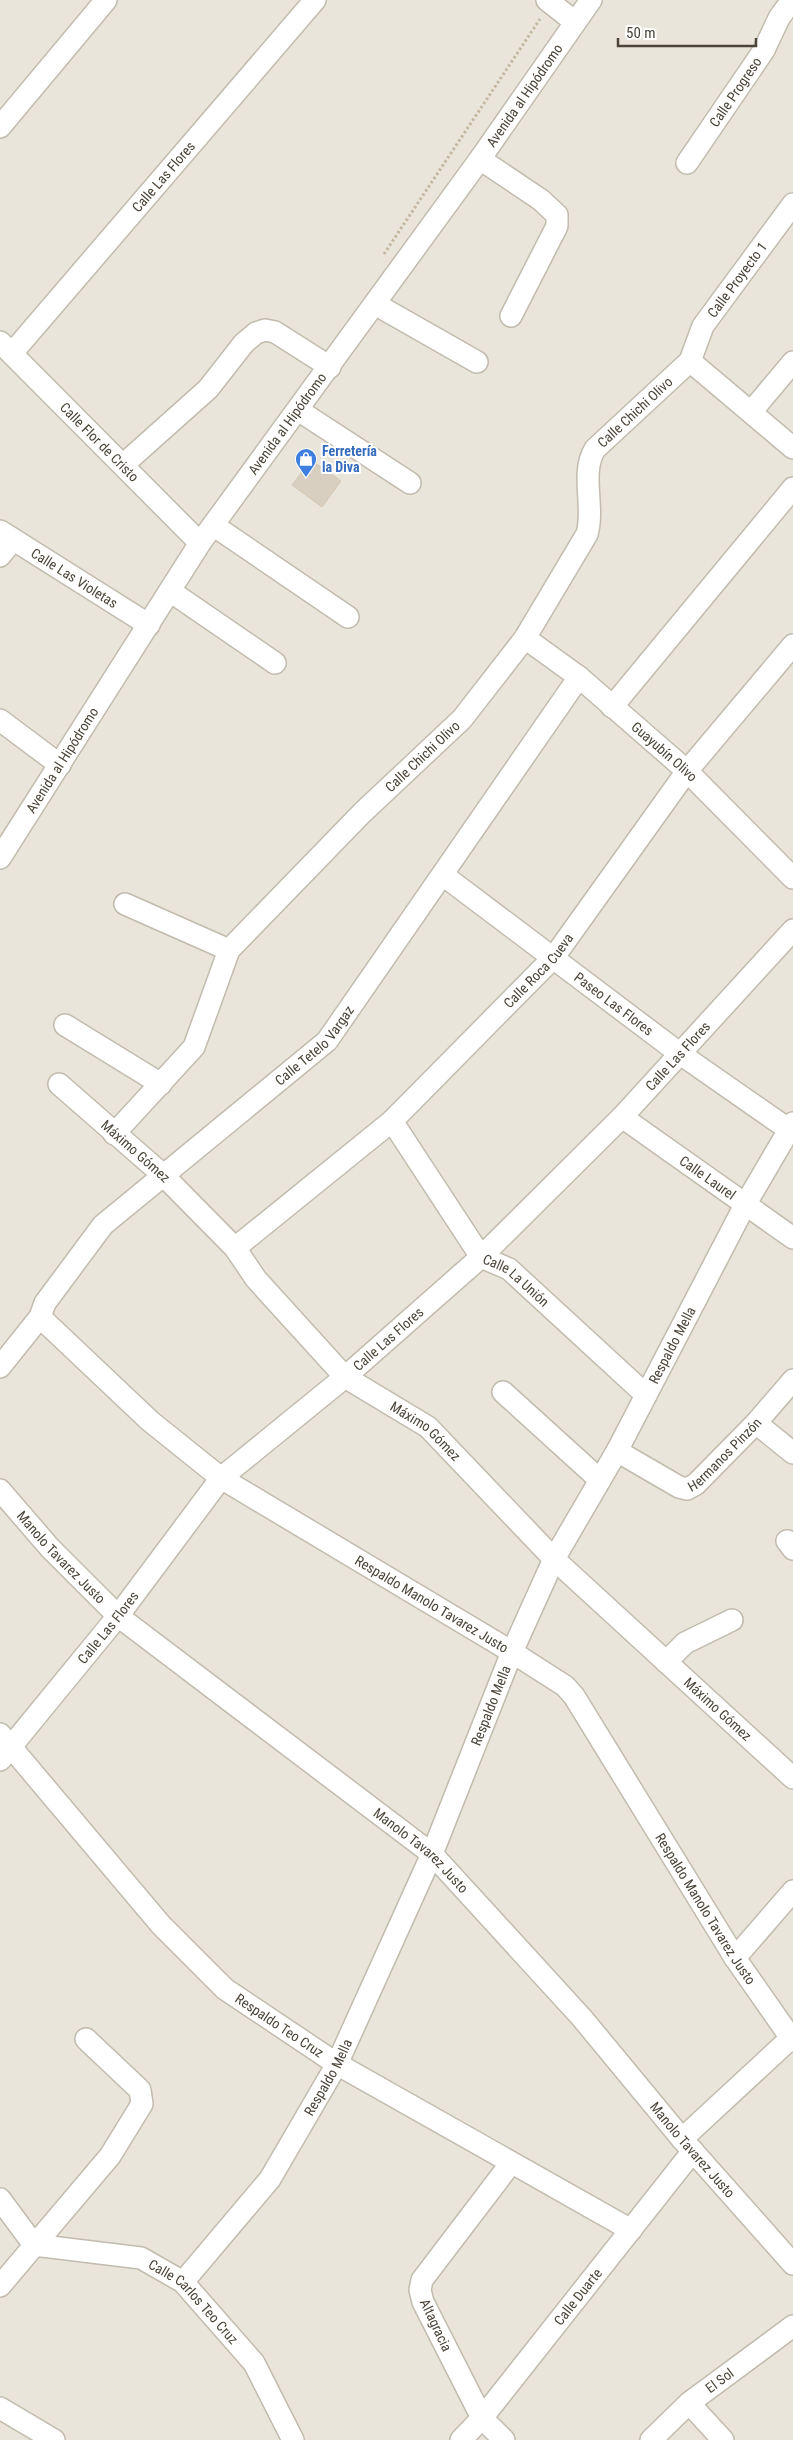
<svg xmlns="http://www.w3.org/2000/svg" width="793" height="2440" font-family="'Roboto Condensed',sans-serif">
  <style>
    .residential { fill: #eae5da }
    .building { fill: #d8cfc1; stroke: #d3c7b4 }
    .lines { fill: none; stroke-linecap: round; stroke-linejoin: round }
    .minor-casing { stroke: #c2bbae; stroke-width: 24 }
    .path { stroke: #c4b79f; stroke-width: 3; stroke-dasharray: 2.5 2.5; stroke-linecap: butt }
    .minor { stroke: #fff; stroke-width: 21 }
    .labels { text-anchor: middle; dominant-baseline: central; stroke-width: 4; stroke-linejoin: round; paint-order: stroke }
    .street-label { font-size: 14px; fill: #4b4439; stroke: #fff }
    .shop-label { font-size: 14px; font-weight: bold; fill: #366cbe; stroke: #fff; text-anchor: start }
  </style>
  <rect width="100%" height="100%" fill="#f6f3ec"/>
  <!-- residential -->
  <rect class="residential" x="0" y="0" width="793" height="2440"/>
  <!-- building -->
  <path class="building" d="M311,460L341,481L322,507L292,485Z"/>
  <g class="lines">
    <!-- minor casing -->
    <g class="minor-casing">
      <g id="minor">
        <path d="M547,0L575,22"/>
        <path d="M0,127L106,0"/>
        <path d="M480,159L541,200L557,215V226L511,316"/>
        <path id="s1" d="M687,163L764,50L779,18L792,0"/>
        <path d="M375,304L477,362"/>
        <path id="s2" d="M0,342L200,543"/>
        <path id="s3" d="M13,352L315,0"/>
        <path d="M690,361L793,448"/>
        <path d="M298,410L410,483"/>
        <path d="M751,412L793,362"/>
        <path d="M124,464L208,389L244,343L256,333L265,330L275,332L330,367"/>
        <path d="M213,525L348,617"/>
        <path id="s4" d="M0,531L149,625"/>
        <path d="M0,556L13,540"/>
        <path d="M170,591L275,663"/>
        <path id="s5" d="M525,638L579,677L687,771L793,878"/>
        <path d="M612,707L793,488"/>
        <path d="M0,720L60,765"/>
        <path id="s6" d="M0,858L200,543L480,159L591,0"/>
        <path id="s7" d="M443,875L679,1053L788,1129"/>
        <path d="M125,904L229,950"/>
        <path d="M65,1025L161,1084"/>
        <path id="s8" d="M59,1084L163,1175L235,1248L256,1279L345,1377L428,1427L554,1559L793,1778"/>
        <path id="s9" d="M622,1117L793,1238"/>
        <path id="s10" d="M392,1121L481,1257L509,1269L646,1395"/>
        <path id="s11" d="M114,1134L194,1047L229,950L362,813L462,719L525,638L587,534C595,507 580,473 595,449L690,361L703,326L793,204"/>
        <path id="s12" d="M235,1248L392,1121L554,957L687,771L793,645"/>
        <path id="s13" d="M40,1317L150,1421L221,1478L512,1652L565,1686L574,1696L735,1958L793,2041"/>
        <path id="s14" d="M0,1367L40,1317L45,1303L103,1225L327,1041L579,677"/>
        <path d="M503,1392L600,1480"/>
        <path d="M756,1423L793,1453"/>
        <path id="s15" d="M617,1451L679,1487L687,1489L696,1484L756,1423L793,1380"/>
        <path id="s16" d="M0,1490L50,1548L118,1616L432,1854L582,2018L682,2139L793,2264"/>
        <path d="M787,1541L793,1549"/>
        <path d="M666,1662L685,1643L732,1620"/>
        <path id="s17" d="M0,1734L161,1925L225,1989L337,2064L631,2230"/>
        <path id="s18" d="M0,1760L118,1616L221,1478L345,1377L481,1257L622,1117L793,930"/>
        <path d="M735,1958L793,1891"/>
        <path d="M682,2139L791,2038"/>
        <path id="s19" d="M0,2199L34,2245L141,2258L183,2282L254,2363L293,2440"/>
        <path id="s20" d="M183,2282L270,2179L337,2064L432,1854L512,1652L554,1559L617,1451L745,1205L793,1123"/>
        <path d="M0,2286L110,2156L142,2104L140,2090L86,2039"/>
        <path d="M689,2403L723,2440"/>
        <path d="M0,2408L54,2440"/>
        <path id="s21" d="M461,2440L482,2418L693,2151"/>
        <path d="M504,2440L482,2418L423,2302L420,2290L422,2280L511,2163"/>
        <path id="s22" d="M651,2440L689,2403L793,2326"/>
      </g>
    </g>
    <!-- path -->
    <path class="path" d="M384,254L540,19"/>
    <!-- minor -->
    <use href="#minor" class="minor"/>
  </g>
  <!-- icons -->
  <defs>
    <g id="shop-pin" transform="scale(1.125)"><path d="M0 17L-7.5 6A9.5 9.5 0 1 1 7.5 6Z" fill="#3f7fe0" stroke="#fff"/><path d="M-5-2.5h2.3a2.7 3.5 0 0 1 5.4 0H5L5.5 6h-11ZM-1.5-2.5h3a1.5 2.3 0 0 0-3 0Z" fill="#fff"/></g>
  </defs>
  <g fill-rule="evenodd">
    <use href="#shop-pin" x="306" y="459"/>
  </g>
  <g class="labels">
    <!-- street labels -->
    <g class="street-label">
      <text stroke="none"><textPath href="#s1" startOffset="86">Calle Progreso</textPath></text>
      <text stroke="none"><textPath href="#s6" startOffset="926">Avenida al Hipódromo</textPath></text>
      <text stroke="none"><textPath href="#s3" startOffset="231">Calle Las Flores</textPath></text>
      <text stroke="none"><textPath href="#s11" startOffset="1084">Calle Proyecto 1</textPath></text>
      <text stroke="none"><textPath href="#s11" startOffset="914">Calle Chichi Olivo</textPath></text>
      <text stroke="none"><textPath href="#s6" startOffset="521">Avenida al Hipódromo</textPath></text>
      <text stroke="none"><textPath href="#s2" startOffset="141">Calle Flor de Cristo</textPath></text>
      <text stroke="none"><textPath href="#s4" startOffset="88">Calle Las Violetas</textPath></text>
      <text stroke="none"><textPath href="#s5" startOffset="180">Guayubín Olivo</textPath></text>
      <text stroke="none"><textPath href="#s11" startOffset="495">Calle Chichi Olivo</textPath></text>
      <text stroke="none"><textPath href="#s6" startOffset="116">Avenida al Hipódromo</textPath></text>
      <text stroke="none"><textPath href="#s12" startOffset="412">Calle Roca Cueva</textPath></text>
      <text stroke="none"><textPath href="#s7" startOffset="214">Paseo Las Flores</textPath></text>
      <text stroke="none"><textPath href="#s14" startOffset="454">Calle Tetelo Vargaz</textPath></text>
      <text stroke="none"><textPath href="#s18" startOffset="981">Calle Las Flores</textPath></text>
      <text stroke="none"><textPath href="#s8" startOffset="102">Máximo Gómez</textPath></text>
      <text stroke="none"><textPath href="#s9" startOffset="105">Calle Laurel</textPath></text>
      <text stroke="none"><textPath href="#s10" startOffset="205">Calle La Unión</textPath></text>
      <text stroke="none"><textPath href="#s18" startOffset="576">Calle Las Flores</textPath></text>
      <text stroke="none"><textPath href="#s20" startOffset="1062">Respaldo Mella</textPath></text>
      <text stroke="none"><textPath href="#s8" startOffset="508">Máximo Gómez</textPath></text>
      <text stroke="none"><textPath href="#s15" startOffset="131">Hermanos Pinzón</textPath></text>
      <text stroke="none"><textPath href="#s16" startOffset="91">Manolo Tavarez Justo</textPath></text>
      <text stroke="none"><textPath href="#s13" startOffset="488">Respaldo Manolo Tavarez Justo</textPath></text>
      <text stroke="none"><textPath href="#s18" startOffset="171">Calle Las Flores</textPath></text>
      <text stroke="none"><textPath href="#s20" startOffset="658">Respaldo Mella</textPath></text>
      <text stroke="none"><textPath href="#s8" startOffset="912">Máximo Gómez</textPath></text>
      <text stroke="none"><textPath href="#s16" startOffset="556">Manolo Tavarez Justo</textPath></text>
      <text stroke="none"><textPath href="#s13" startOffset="908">Respaldo Manolo Tavarez Justo</textPath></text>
      <text stroke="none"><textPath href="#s17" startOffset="406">Respaldo Teo Cruz</textPath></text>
      <text stroke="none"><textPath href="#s20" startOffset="252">Respaldo Mella</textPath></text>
      <text stroke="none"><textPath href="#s16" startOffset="961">Manolo Tavarez Justo</textPath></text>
      <text stroke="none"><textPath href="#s21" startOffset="185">Calle Duarte</textPath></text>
      <text stroke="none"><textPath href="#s19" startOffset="234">Calle Carlos Teo Cruz</textPath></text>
      <text transform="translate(436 2325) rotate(65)">Altagracia</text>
      <text stroke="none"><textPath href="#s22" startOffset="91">El Sol</textPath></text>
    </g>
    <!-- shop labels -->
    <g class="shop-label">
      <text x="322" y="451">Ferretería<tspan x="322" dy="16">la Diva</tspan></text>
    </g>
  </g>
  <!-- scale -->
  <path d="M618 38v8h138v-8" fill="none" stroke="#4b4439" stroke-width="2.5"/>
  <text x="626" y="38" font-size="15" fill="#4b4439" stroke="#ffffff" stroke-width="4" paint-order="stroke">50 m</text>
</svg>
